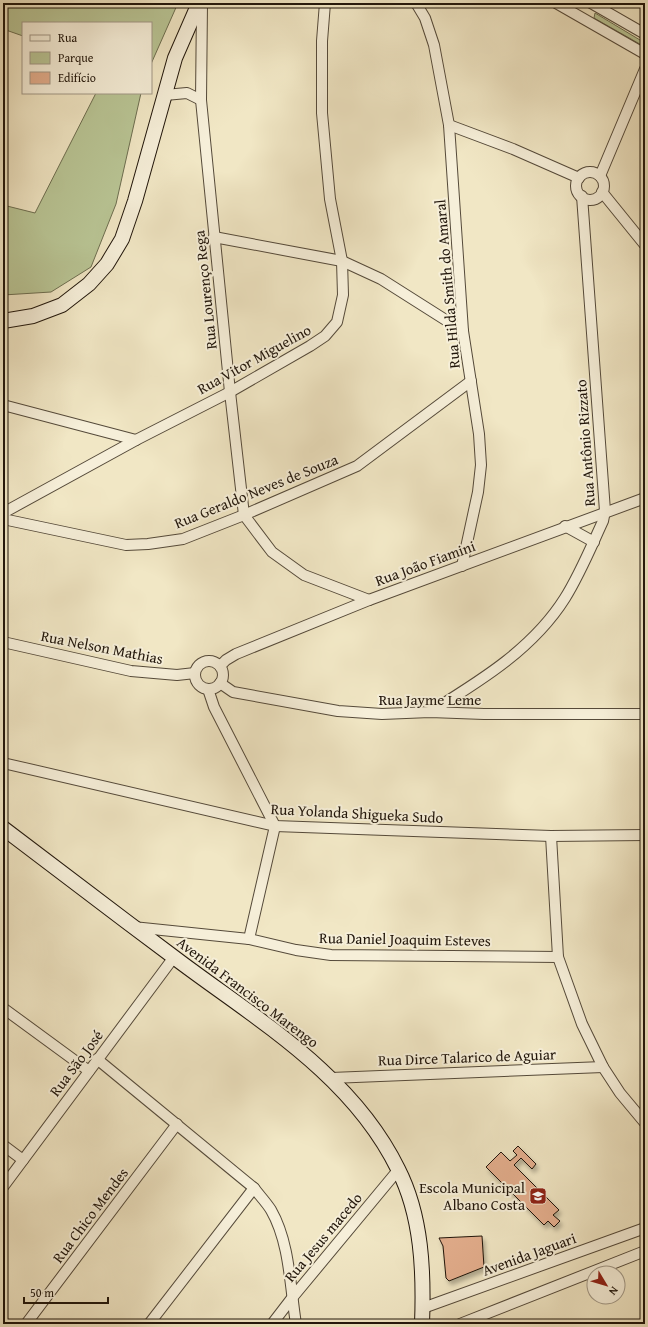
<svg xmlns="http://www.w3.org/2000/svg" width="648" height="1327" font-family="'Gentium Book Plus',serif">
  <style>
    .green { fill: #b9c595; stroke: #6d6e50 }
    .building { fill: #e3ae8d; stroke: #21160b; filter: url(#shadow) }
    .lines { fill: none; stroke-linecap: round; stroke-linejoin: round }
    .street-casing { stroke: #554a3a; stroke-width: 12 }
    .secondary-casing { stroke: #21160b; stroke-width: 16 }
    .street { stroke: #f6efd9; stroke-width: 10 }
    .secondary { stroke: #f6efd9; stroke-width: 14 }
    .labels { text-anchor: middle; dominant-baseline: central; stroke-width: 4; stroke-linejoin: round; paint-order: stroke }
    .street-label { font-size: 15px; fill: #21160b; stroke: #f6efd9 }
    .poi-label { font-size: 15px; fill: #21160b; stroke: #f6efd9; text-anchor: end }
  </style>
  <defs>
    <filter id="shadow"><feDropShadow dx="2.5" dy="4" stdDeviation="2" flood-color="#0004"/></filter>
  </defs>
  <rect width="100%" height="100%" fill="#f1e7c5"/>
  <filter id="stains"><feTurbulence type="fractalNoise" baseFrequency=".005" numOctaves="4"/><feColorMatrix values="0 0 0 0 .2 0 0 0 0 .09 0 0 0 0 .02 0 0 0 .5 -.17"/></filter>
  <radialGradient id="worn" r=".72"><stop offset=".6" stop-color="#630" stop-opacity="0"/><stop offset="1" stop-color="#630" stop-opacity=".3"/></radialGradient>
  <!-- green -->
  <g class="green">
    <path d="M3,3H178L151,64V23H23V36L3,29Z"/>
    <path d="M595,13L645,43V47L594,18Z"/>
    <path d="M96,93H141L116,204L91,267L51,292L3,295V205L35,213Z"/>
  </g>
  <!-- building -->
  <g class="building">
    <path d="M518,1146L536,1164L532,1169L521,1158L514,1165L559,1210L553,1215L560,1221L554,1227L548,1221L544,1225L486,1167L501,1152L510,1161L517,1155L513,1151Z"/>
    <path d="M482,1236L484,1267L449,1281L446,1278L443,1246L439,1238Z"/>
  </g>
  <g class="lines">
    <!-- street casing -->
    <g class="street-casing">
      <g id="street">
        <path d="M202,3L201,100L230,392L244,515L272,552L304,575L369,600"/>
        <path d="M416,3L425,18L434,45L449,125L463,331L479,434L481,465L478,492L462,566"/>
        <path d="M556,3L645,54"/>
        <path d="M591,3L645,34"/>
        <path d="M165,95L187,93L201,100"/>
        <path d="M449,125L513,149L579,178"/>
        <circle cx="590" cy="186" r="14"/>
        <path d="M600,176L645,69"/>
        <path d="M602,192L645,245"/>
        <path d="M214,237L342,261L381,279L463,331"/>
        <path d="M3,405L136,440"/>
        <path d="M3,513L136,440L230,392L310,346L325,336L337,322L343,295L342,261L330,199L322,113V41L325,3"/>
        <path d="M3,519L126,545L148,544L183,539L244,515L357,466L471,381"/>
        <path d="M565,526L594,542"/>
        <path d="M3,642L131,671L177,675L195,673"/>
        <circle cx="209" cy="675" r="14"/>
        <path d="M220,666L226,660L236,654L369,600L645,498"/>
        <path d="M220,683L233,692L338,711L382,714L430,712L484,714H645"/>
        <path d="M208,689L214,707L275,826L249,939"/>
        <path d="M430,712C480,681 533,649 565,598C580,574 591,547 603,521L605,511L582,196"/>
        <path d="M3,763L275,826L551,836L645,835"/>
        <path d="M551,836L558,957L582,1024L603,1067L620,1093L645,1123"/>
        <path d="M133,927L249,939L296,950L331,955L558,957"/>
        <path d="M3,1008L89,1071"/>
        <path d="M97,1059L254,1188C259,1195 266,1202 271,1210C290,1243 290,1287 296,1324"/>
        <path d="M331,1078L603,1067"/>
        <path d="M3,1145L23,1160"/>
        <path d="M3,1187L174,957"/>
        <path d="M423,1308L645,1228"/>
        <path d="M26,1324L177,1124"/>
        <path d="M149,1324L254,1188"/>
        <path d="M272,1324L292,1298L399,1169"/>
        <path d="M460,1324L645,1251"/>
      </g>
    </g>
    <!-- secondary casing -->
    <g class="secondary-casing">
      <g id="secondary">
        <path d="M3,321L33,316L62,305L89,284L107,264L122,239L135,201L175,58L199,3"/>
        <path d="M3,828C61,872 120,917 179,961C259,1021 352,1075 398,1169C422,1216 424,1272 422,1324"/>
      </g>
    </g>
    <!-- street -->
    <use href="#street" class="street"/>
    <!-- secondary -->
    <use href="#secondary" class="secondary"/>
  </g>
  <!-- icons -->
  <defs>
    <g id="school-square" transform="scale(0.9)"><rect x="-9" y="-9" width="18" height="18" rx="4" fill="#8f2418" stroke="#f6efd9"/><path d="M0-5L7-2L0 1L-7-2ZM-4 1L0 2.5L4 1V4Q0 6-4 4Z" fill="#fff"/></g>
  </defs>
  <g fill-rule="evenodd">
    <use href="#school-square" x="538" y="1196"/>
  </g>
  <g class="labels">
    <!-- street labels -->
    <g class="street-label">
      <text transform="translate(447 284) rotate(-95)">Rua Hilda Smith do Amaral</text>
      <text transform="translate(205 290) rotate(-96)">Rua Lourenço Rega</text>
      <text transform="translate(254 359) rotate(-29)">Rua Vitor Miguelino</text>
      <text transform="translate(585 443) rotate(-94)">Rua Antônio Rizzato</text>
      <text transform="translate(256 491) rotate(-22)">Rua Geraldo Neves de Souza</text>
      <text transform="translate(425 563) rotate(-20)">Rua João Fiamini</text>
      <text transform="translate(102 647) rotate(11)">Rua Nelson Mathias</text>
      <text x="430" y="699">Rua Jayme Leme</text>
      <text transform="translate(357 813) rotate(3)">Rua Yolanda Shigueka Sudo</text>
      <text transform="translate(405 939) rotate(1)">Rua Daniel Joaquim Esteves</text>
      <text transform="translate(248 992) rotate(37)">Avenida Francisco Marengo</text>
      <text transform="translate(467 1057) rotate(-2)">Rua Dirce Talarico de Aguiar</text>
      <text transform="translate(76 1063) rotate(-53)">Rua São José</text>
      <text transform="translate(90 1215) rotate(-53)">Rua Chico Mendes</text>
      <text transform="translate(323 1237) rotate(-50)">Rua Jesus macedo</text>
      <text transform="translate(529 1254) rotate(-20)">Avenida Jaguari</text>
    </g>
    <!-- poi labels -->
    <g class="poi-label">
      <text x="525" y="1187">Escola Municipal<tspan x="525" dy="17">Albano Costa</tspan></text>
    </g>
  </g>
  <!-- margin -->
  <rect width="648" height="1327" fill="none" stroke="#f1e7c5" stroke-width="16"/>
  <rect x="4" y="4" width="640" height="1319" fill="none" stroke="#21160b" stroke-width="2"/>
  <rect x="8" y="8" width="632" height="1311" fill="none" stroke="#21160b"/>
  <!-- legend -->
  <rect x="22" y="22" width="130" height="72" fill="#f6efd9" stroke="#a19887"/>
  <rect x="30" y="35" width="20" height="6" fill="#f6efd9" stroke="#a19887"/>
  <text x="58" y="42" font-size="12" fill="#21160b">Rua</text>
  <rect x="30" y="52" width="20" height="12" fill="#b9c595" stroke="#a19887"/>
  <text x="58" y="62" font-size="12" fill="#21160b">Parque</text>
  <rect x="30" y="72" width="20" height="12" fill="#e3ae8d" stroke="#a19887"/>
  <text x="58" y="82" font-size="12" fill="#21160b">Edifício</text>
  <!-- north arrow -->
  <g transform="translate(606 1285) rotate(128)"><circle r="19" fill="#f6efd9" stroke="#a19887"/>
  <path d="M0-3L7 15L0 10L-7 15Z" fill="#8f2418"/>
  <text y="-6" font-size="11" font-weight="bold" text-anchor="middle" fill="#21160b">N</text>
  </g>
  <!-- scale -->
  <path d="M24 1297v6h84v-6" fill="none" stroke="#21160b" stroke-width="2"/>
  <text x="30" y="1297" font-size="12" fill="#21160b" stroke="#f6efd9" stroke-width="3" paint-order="stroke">50 m</text>
  <rect width="100%" height="100%" filter="url(#stains)"/>
  <rect width="100%" height="100%" fill="url(#worn)"/>
</svg>
